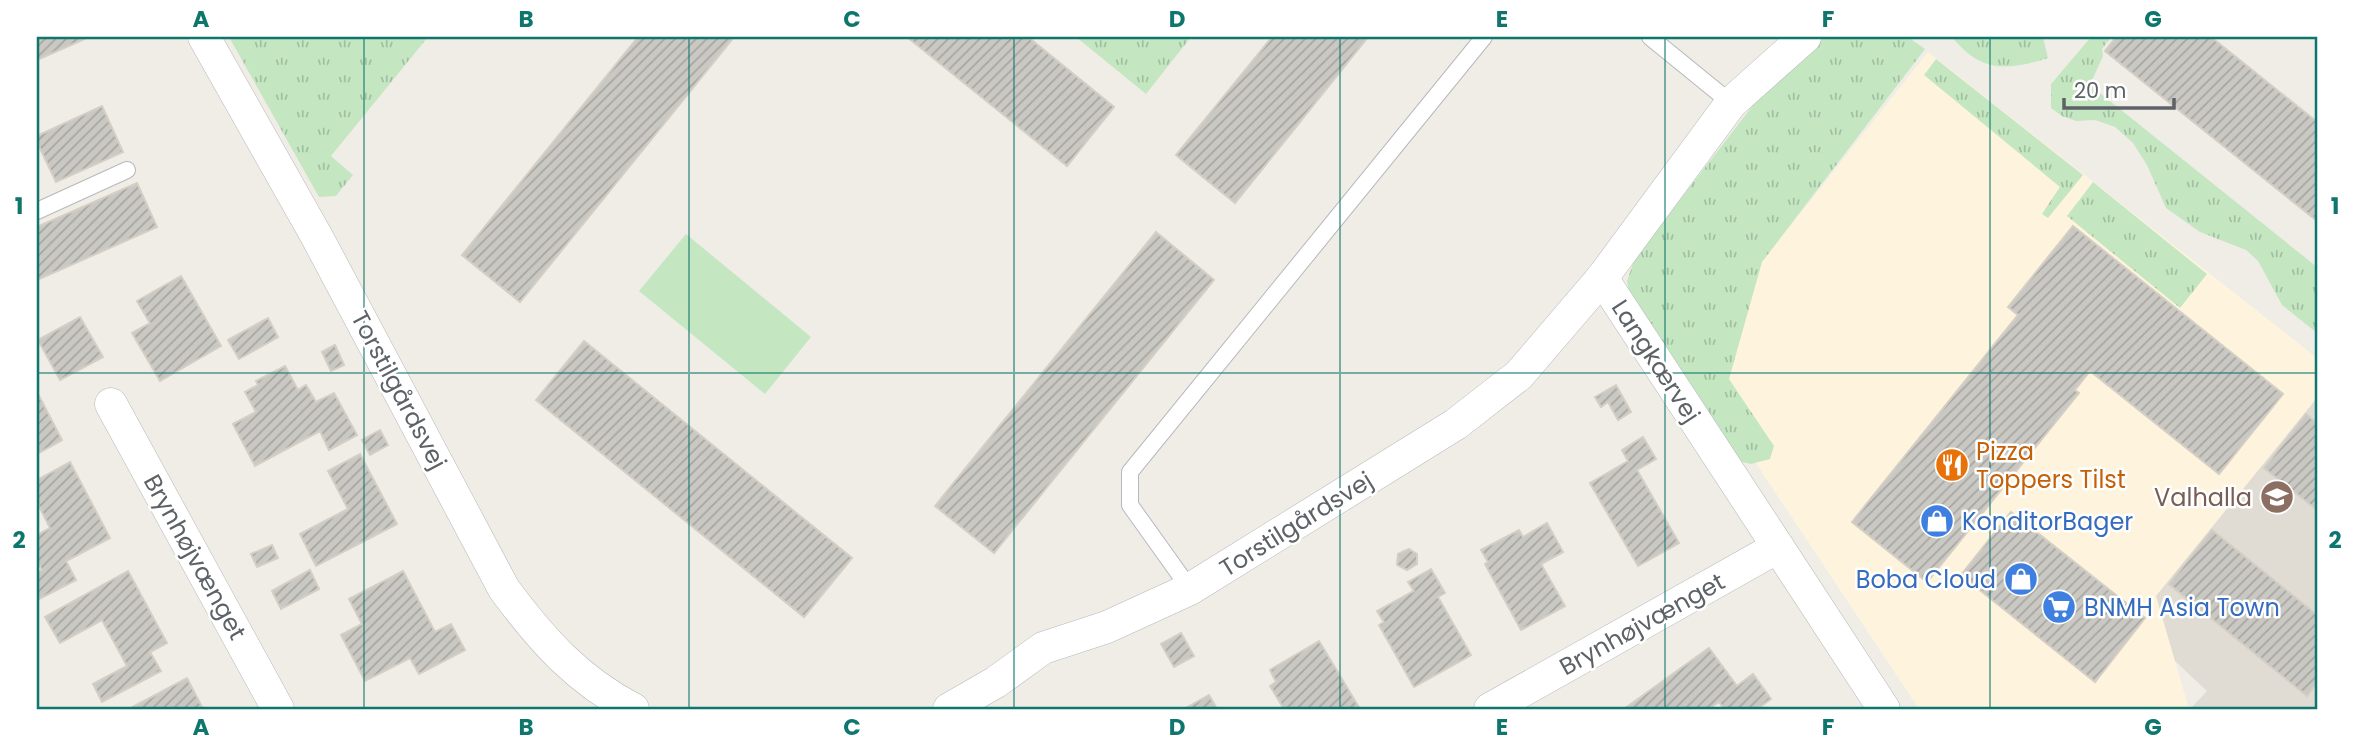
<svg xmlns="http://www.w3.org/2000/svg" width="2354" height="746" font-family="Poppins,sans-serif">
  <style>
    .commercial { fill: #fef4dd }
    .education { fill: #e0dcd4 }
    .grass { fill: url(#grass-tufts) }
    .pitch { fill: #c4e7c2 }
    .building { fill: url(#building-hatch); stroke: #d4cec4; stroke-width: 2 }
    .lines { fill: none; stroke-linecap: round; stroke-linejoin: round }
    .lane-casing { stroke: #b6b8bc; stroke-width: 18 }
    .street-casing { stroke: #b6b8bc; stroke-width: 33 }
    .lane { stroke: #fff; stroke-width: 16 }
    .street { stroke: #fff; stroke-width: 32 }
    .grid { fill: none; stroke: #0f766e; stroke-width: 2; stroke-opacity: 0.55 }
    .labels { text-anchor: middle; dominant-baseline: central; stroke-width: 5; stroke-linejoin: round; paint-order: stroke }
    .street-label { font-size: 24px; fill: #5d6266; stroke: #fff }
    .food-label { font-size: 24px; fill: #c56008; stroke: #fff; text-anchor: start }
    .education-label { font-size: 24px; fill: #785e54; stroke: #fff; text-anchor: end }
    .shop-label { font-size: 24px; fill: #366cbe; stroke: #fff; text-anchor: start }
    .neatline { fill: none; stroke: #0f766e; stroke-width: 2.5 }
    .grid-label { font-size: 23px; text-anchor: middle; font-weight: bold; fill: #0f766e }
  </style>
  <defs>
    <pattern id="grass-tufts" width="24" height="20" patternUnits="userSpaceOnUse" patternTransform="scale(1.75)"><rect width="24" height="20" fill="#c4e7c2"/><path d="M3 7l-1-3M5 7V3M7 7l1-3M15 17l-1-3M17 17v-4M19 17l1-3" fill="none" stroke="#a2bfa1"/></pattern>
    <pattern id="building-hatch" width="6" height="6" patternUnits="userSpaceOnUse" patternTransform="scale(1.75)"><rect width="6" height="6" fill="#cac8c3"/><path d="M-1 1l2-2M0 6l6-6M5 7l2-2" fill="none" stroke="#a7a6a2"/></pattern>
  </defs>
  <rect width="100%" height="100%" fill="#f0ede6"/>
  <!-- commercial -->
  <path class="commercial" d="M1928,52L2317,358V398L2156,596L2189,709H1919L1720,409L1762,262Z"/>
  <!-- education -->
  <path class="education" d="M2317,398V709H2190L2207,691L2175,661L2156,596Z"/>
  <!-- grass -->
  <g class="grass">
    <path d="M229,37H428L331,156L353,175L336,196L319,197Z"/>
    <path d="M1076,37H1191L1146,94Z"/>
    <path d="M1824,37H1908L1925,49L1762,262L1729,379L1774,446L1770,459L1751,464L1738,461L1630,297L1627,281L1635,258L1757,100Z"/>
    <path d="M1952,37H2043L2048,58C2007,71 1981,73 1952,37Z"/>
    <path d="M2091,37H2111L2102,49L2103,56L2090,85L2317,267V333L2282,305L2258,261L2246,250L2200,232L2166,208L2147,165L2133,143L2115,127L2095,120L2076,121L2062,116L2051,108V84Z"/>
    <path d="M1936,59L2083,175L2048,218L2042,214L2060,187L1924,75Z"/>
    <path d="M2093,182L2207,274L2180,308L2067,216Z"/>
  </g>
  <!-- pitch -->
  <path class="pitch" d="M686,234L811,337L765,394L639,291Z"/>
  <!-- building -->
  <g class="building">
    <path d="M37,37H89L37,60Z"/>
    <path d="M638,37H734L520,302L462,255Z"/>
    <path d="M907,37H1028L1114,107L1067,166Z"/>
    <path d="M1272,37H1368L1235,203L1176,155Z"/>
    <path d="M2116,37H2211L2317,122V221L2105,51Z"/>
    <path d="M102,106L123,152L56,182L37,142V136Z"/>
    <path d="M137,183L157,227L37,280V227Z"/>
    <path d="M2073,226L2283,394L2219,474L2090,371L2075,390L2079,393L1927,582L1852,522L2018,315L2008,307Z"/>
    <path d="M1156,232L1214,280L994,553L935,506Z"/>
    <path d="M181,276L221,346L160,381L132,333L150,323L137,301Z"/>
    <path d="M80,317L103,357L60,380L38,340Z"/>
    <path d="M268,318L278,337L239,359L228,340Z"/>
    <path d="M584,341L852,558L804,617L536,400Z"/>
    <path d="M335,345L344,365L331,371L322,352Z"/>
    <path d="M285,366L298,390L306,385L316,402L334,393L357,435L329,450L320,431L255,466L233,424L256,412L245,392L258,385L256,381Z"/>
    <path d="M1616,385L1631,412L1618,420L1608,402L1601,407L1595,397Z"/>
    <path d="M37,392L62,440L37,454Z"/>
    <path d="M2306,414L2317,423V510L2264,468Z"/>
    <path d="M380,430L388,445L370,455L362,440Z"/>
    <path d="M1643,437L1656,459L1637,470L1679,543L1638,566L1590,483L1628,461L1622,450Z"/>
    <path d="M360,454L397,524L316,566L300,534L348,509L328,471Z"/>
    <path d="M70,462L110,538L66,561L76,580L37,600V573L42,570L37,561V535L50,528L37,502V480Z"/>
    <path d="M2011,512L2145,618L2095,682L1961,575Z"/>
    <path d="M1547,523L1563,552L1541,564L1565,606L1521,630L1485,564L1488,562L1481,550L1519,530L1523,537Z"/>
    <path d="M2212,530L2317,615V683L2307,696L2169,584Z"/>
    <path d="M272,545L278,558L257,567L251,554Z"/>
    <path d="M1409,549L1417,554V564L1407,570L1397,565L1398,554Z"/>
    <path d="M1431,569L1445,593L1438,597L1471,655L1414,687L1379,625L1384,622L1377,611L1414,591L1408,582Z"/>
    <path d="M310,570L319,589L281,609L272,591Z"/>
    <path d="M128,571L167,643L150,652L161,671L102,702L93,684L127,666L102,620L60,643L45,617Z"/>
    <path d="M403,571L435,632L451,624L465,650L419,674L410,658L365,681L341,635L362,624L349,599Z"/>
    <path d="M1181,633L1194,656L1174,667L1161,644Z"/>
    <path d="M1319,641L1360,709H1284L1270,686L1276,682L1270,670Z"/>
    <path d="M1709,648L1737,686L1753,674L1771,699L1757,709H1724L1719,702L1708,709H1624Z"/>
    <path d="M187,678L203,709H129Z"/>
    <path d="M1209,695L1217,709H1184Z"/>
  </g>
  <g class="lines">
    <!-- lane casing -->
    <g class="lane-casing">
      <g id="lane">
        <path d="M1650,37L1731,103"/>
        <path d="M37,211L127,170"/>
        <path d="M1190,589L1130,505V472L1484,37"/>
      </g>
    </g>
    <!-- street casing -->
    <g class="street-casing">
      <g id="street">
        <path d="M204,37L317,237L504,589C541,639 577,680 633,709"/>
        <path d="M1602,278L1884,709"/>
        <path d="M111,404L278,709"/>
        <path d="M949,709L996,682L1043,648L1107,627L1190,589L1456,424L1519,375L1602,278L1731,103L1805,37"/>
        <path d="M1490,709L1778,547"/>
      </g>
    </g>
    <!-- lane -->
    <use href="#lane" class="lane"/>
    <!-- street -->
    <use href="#street" class="street"/>
  </g>
  <!-- grid -->
  <path class="grid" d="M364,37V709M689,37V709M1014,37V709M1340,37V709M1665,37V709M1990,37V709M37,373H2317"/>
  <!-- icons -->
  <defs>
    <g id="restaurant-disc" transform="scale(1.75)"><circle r="9.5" fill="#e8710a" stroke="#fff"/><path d="M-5-6h1v4h1v-4h1v4h1v-4h1v5L-1.5 .5V6h-2V.5L-5-1ZM5-6V6H3V1.5H1.5Q1.5-4 5-6Z" fill="#fff"/></g>
    <g id="school-disc" transform="scale(1.75)"><circle r="9.5" fill="#8d6e63" stroke="#fff"/><path d="M0-5L7-2L0 1L-7-2ZM-4 1L0 2.5L4 1V4Q0 6-4 4Z" fill="#fff"/></g>
    <g id="shop-disc" transform="scale(1.75)"><circle r="9.5" fill="#3f7fe0" stroke="#fff"/><path d="M-5-2.5h2.3a2.7 3.5 0 0 1 5.4 0H5L5.5 6h-11ZM-1.5-2.5h3a1.5 2.3 0 0 0-3 0Z" fill="#fff"/></g>
    <g id="supermarket-disc" transform="scale(1.75)"><circle r="9.5" fill="#3f7fe0" stroke="#fff"/><path d="M-6-5.5h2.5l.6 2H6L4.5 2H-2.5L-4.4-4H-6ZM-1.5 3.2a1.3 1.3 0 1 0 .1 0ZM3 3.2a1.3 1.3 0 1 0 .1 0Z" fill="#fff"/></g>
  </defs>
  <g fill-rule="evenodd">
    <use href="#restaurant-disc" x="1952" y="465"/>
    <use href="#school-disc" x="2277" y="497"/>
    <use href="#shop-disc" x="1937" y="521"/>
    <use href="#shop-disc" x="2021" y="579"/>
    <use href="#supermarket-disc" x="2059" y="607"/>
  </g>
  <g class="labels">
    <!-- street labels -->
    <g class="street-label">
      <text transform="translate(1656 361) rotate(57)">Langkærvej</text>
      <text transform="translate(399 390) rotate(62)">Torstilgårdsvej</text>
      <text transform="translate(1296 524) rotate(-32)">Torstilgårdsvej</text>
      <text transform="translate(195 557) rotate(61)">Brynhøjvænget</text>
      <text transform="translate(1642 624) rotate(-29)">Brynhøjvænget</text>
    </g>
    <!-- food labels -->
    <g class="food-label">
      <text x="1976" y="451">Pizza<tspan x="1976" dy="28">Toppers Tilst</tspan></text>
    </g>
    <!-- education labels -->
    <g class="education-label">
      <text x="2252" y="497">Valhalla</text>
    </g>
    <!-- shop labels -->
    <g class="shop-label">
      <text x="1962" y="521">KonditorBager</text>
      <text x="1996" y="579" text-anchor="end">Boba Cloud</text>
      <text x="2084" y="607">BNMH Asia Town</text>
    </g>
  </g>
  <!-- border -->
  <rect width="2354" height="746" fill="none" stroke="#ffffff" stroke-width="77"/>
  <!-- scale -->
  <path d="M2064 98v10h110v-10" fill="none" stroke="#5d6266" stroke-width="3.5"/>
  <text x="2074" y="98" font-size="21" fill="#5d6266" stroke="#ffffff" stroke-width="5" paint-order="stroke">20 m</text>
  <rect x="38" y="38" width="2278" height="670" class="neatline"/>
  <g class="grid-label">
    <text x="201" y="27">A</text>
    <text x="526" y="27">B</text>
    <text x="852" y="27">C</text>
    <text x="1177" y="27">D</text>
    <text x="1502" y="27">E</text>
    <text x="1828" y="27">F</text>
    <text x="2153" y="27">G</text>
    <text x="19" y="214">1</text>
    <text x="2335" y="214">1</text>
    <text x="19" y="548">2</text>
    <text x="2335" y="548">2</text>
    <text x="201" y="735">A</text>
    <text x="526" y="735">B</text>
    <text x="852" y="735">C</text>
    <text x="1177" y="735">D</text>
    <text x="1502" y="735">E</text>
    <text x="1828" y="735">F</text>
    <text x="2153" y="735">G</text>
  </g>
</svg>
